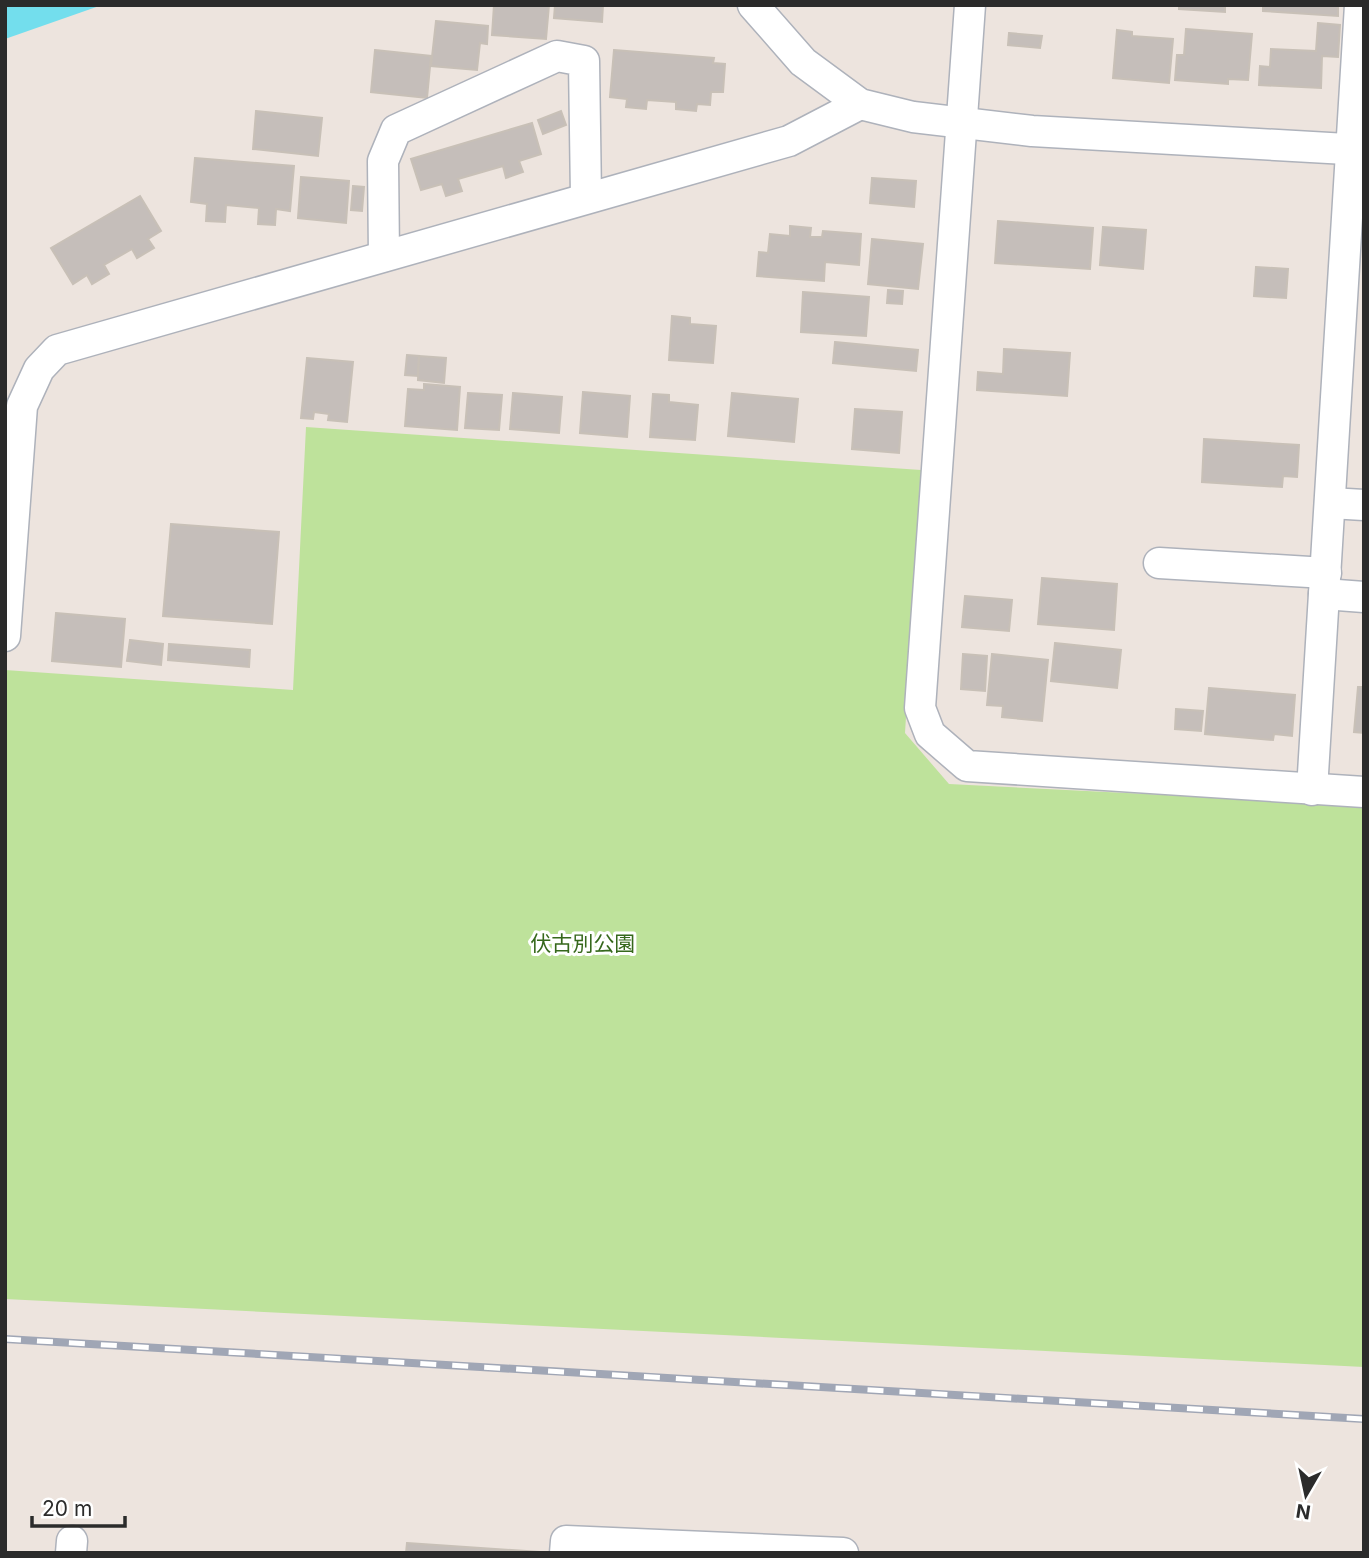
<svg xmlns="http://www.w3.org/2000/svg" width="1369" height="1558" font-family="Inter,'Noto Sans JP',sans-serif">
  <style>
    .green { fill: #bee29b }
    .water { fill: #73deed }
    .building { fill: #c5beba; stroke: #c8c0b7; stroke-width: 2 }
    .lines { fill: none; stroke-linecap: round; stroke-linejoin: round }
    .minor-casing { stroke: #aeb2bb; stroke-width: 33 }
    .minor { stroke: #fff; stroke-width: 30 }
    .rail-casing { stroke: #a0a6b5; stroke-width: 8 }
    .rail { stroke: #fff; stroke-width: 5; stroke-dasharray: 16; stroke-linecap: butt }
    .labels { text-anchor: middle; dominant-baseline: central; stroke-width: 6; stroke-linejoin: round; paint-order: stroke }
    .park-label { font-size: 21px; fill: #36681c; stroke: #fff }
  </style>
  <rect width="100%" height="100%" fill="#ede4de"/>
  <!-- green -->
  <path class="green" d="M306,427L921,470L905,733L949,784L1364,805V1367L5,1299V670L293,690Z"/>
  <!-- water -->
  <path class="water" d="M5,5H102L5,39Z"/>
  <!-- building -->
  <g class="building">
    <path d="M494,5H549L546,39L492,35Z"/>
    <path d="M555,5H603L602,22L554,18Z"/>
    <path d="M1179,5H1225V12L1179,9Z"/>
    <path d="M1263,5H1338V16L1263,11Z"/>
    <path d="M436,21L488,26L487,44L480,43L477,70L431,66Z"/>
    <path d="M1318,23L1340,25L1338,57L1322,56L1321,88L1259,85L1260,66L1270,67L1271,49L1316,51Z"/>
    <path d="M1186,29L1252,34L1248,80L1228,79V84L1175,80L1177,55H1184Z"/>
    <path d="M1117,30L1132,32V36L1173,39L1169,83L1113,78Z"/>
    <path d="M1009,33L1042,36L1040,48L1008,45Z"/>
    <path d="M375,50L431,56L427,98L371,92Z"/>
    <path d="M614,50L714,58L713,63L725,64L723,92H711L710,105L697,104L696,111L676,109V102L647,100L646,109L626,107L627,99L610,97Z"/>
    <path d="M256,111L322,118L318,156L253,149Z"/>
    <path d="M561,111L566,125L543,134L538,120Z"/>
    <path d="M532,123L541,154L519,161L523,172L506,178L503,166L458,179L462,191L446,196L442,184L421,190L411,159Z"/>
    <path d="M195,158L294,166L290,211L276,209L275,225L258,224L259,208L226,205L225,222L206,221L207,204L191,202Z"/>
    <path d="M301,177L349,181L346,223L298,218Z"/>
    <path d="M872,178L916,181L914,207L870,203Z"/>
    <path d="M353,186L364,187L362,211L351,210Z"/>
    <path d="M140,196L161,231L148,239L154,248L137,258L132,249L104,265L109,274L92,284L87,275L73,284L51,248Z"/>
    <path d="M998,221L1093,228L1090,269L995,263Z"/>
    <path d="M790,226L811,228L810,237H822L823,231L861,234L859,265L825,262L824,281L757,276L759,252L768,253L770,234L790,236Z"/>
    <path d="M1103,227L1146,230L1143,269L1100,265Z"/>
    <path d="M872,239L923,244L918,289L868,284Z"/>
    <path d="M1256,267L1288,269L1286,298L1254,296Z"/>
    <path d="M888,290L903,291L902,304L887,303Z"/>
    <path d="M803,292L869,297L866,336L801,332Z"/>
    <path d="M672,316L690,318V324L716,326L713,363L669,360Z"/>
    <path d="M835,342L918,350L916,371L833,363Z"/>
    <path d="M1004,349L1070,353L1067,396L977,390L978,372L1003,374Z"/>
    <path d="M407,355L419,356L418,376L405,375Z"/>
    <path d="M419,356L446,358L444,383L418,380Z"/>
    <path d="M307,358L353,362L347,422L328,420L329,414L314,412L313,419L301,418Z"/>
    <path d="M424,384L460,387L457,430L405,426L408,389L424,390Z"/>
    <path d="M583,392L630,396L627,437L580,433Z"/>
    <path d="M468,393L502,395L499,430L465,428Z"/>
    <path d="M513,393L562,397L559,433L510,429Z"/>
    <path d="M732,393L798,399L794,442L728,436Z"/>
    <path d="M653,394L669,395V402L698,405L695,440L650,437Z"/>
    <path d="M855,409L902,412L899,453L852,449Z"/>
    <path d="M1204,439L1299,445L1297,477L1283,476L1282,487L1202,482Z"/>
    <path d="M171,524L279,532L272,624L163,616Z"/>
    <path d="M1042,578L1117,584L1114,630L1038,624Z"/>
    <path d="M965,596L1012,600L1009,631L962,627Z"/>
    <path d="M56,613L125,619L121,667L52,661Z"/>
    <path d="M130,640L163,644L161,665L127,661Z"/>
    <path d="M1055,643L1121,650L1117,688L1051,681Z"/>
    <path d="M169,644L250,650L249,667L168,660Z"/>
    <path d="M963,654L987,656L985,691L961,689Z"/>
    <path d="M992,654L1048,660L1042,721L1002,717L1003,706L987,705Z"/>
    <path d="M1358,687H1364V733L1354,732Z"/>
    <path d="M1209,688L1295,695L1292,736L1274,734L1273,740L1205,734Z"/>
    <path d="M1176,709L1203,711L1201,731L1175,729Z"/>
    <path d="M407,1543L540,1552V1553H406Z"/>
  </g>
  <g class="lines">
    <!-- minor casing -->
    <g class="minor-casing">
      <g id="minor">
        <path d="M753,5L803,62L860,104L913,117L1032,131L1364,150"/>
        <path d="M970,5L920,708L930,734L967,766L1364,792"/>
        <path d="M384,256L383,161L396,130L557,56L584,61L586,198"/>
        <path d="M1330,503L1364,505"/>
        <path d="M1159,563L1326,573"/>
        <path d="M1324,594L1364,597"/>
        <path d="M5,636L22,406L39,369L57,350L789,141L860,104"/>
        <path d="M1312,790L1360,5"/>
        <path d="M71,1553L72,1541"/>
        <path d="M565,1553L566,1541L843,1553"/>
      </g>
    </g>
    <!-- minor -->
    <use href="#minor" class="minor"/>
    <!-- rail casing -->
    <g class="rail-casing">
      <path id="rail" d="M5,1339L1364,1419"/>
    </g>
    <!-- rail -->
    <use href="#rail" class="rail"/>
  </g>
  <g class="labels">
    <!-- park labels -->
    <g class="park-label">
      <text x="583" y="943">伏古別公園</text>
    </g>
  </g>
  <!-- border -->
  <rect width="1369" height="1558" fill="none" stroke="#2b2b2b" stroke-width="14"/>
  <!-- north arrow -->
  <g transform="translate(1306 1495) rotate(189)" stroke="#ffffff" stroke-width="5" paint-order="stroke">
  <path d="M0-5L12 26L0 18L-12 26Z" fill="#2b2b2b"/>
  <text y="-10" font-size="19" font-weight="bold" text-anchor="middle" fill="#2b2b2b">N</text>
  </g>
  <!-- scale -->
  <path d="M32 1516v10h93v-10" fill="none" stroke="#2b2b2b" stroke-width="3.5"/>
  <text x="42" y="1516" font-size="21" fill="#2b2b2b" stroke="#ffffff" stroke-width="5" paint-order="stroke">20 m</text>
</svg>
